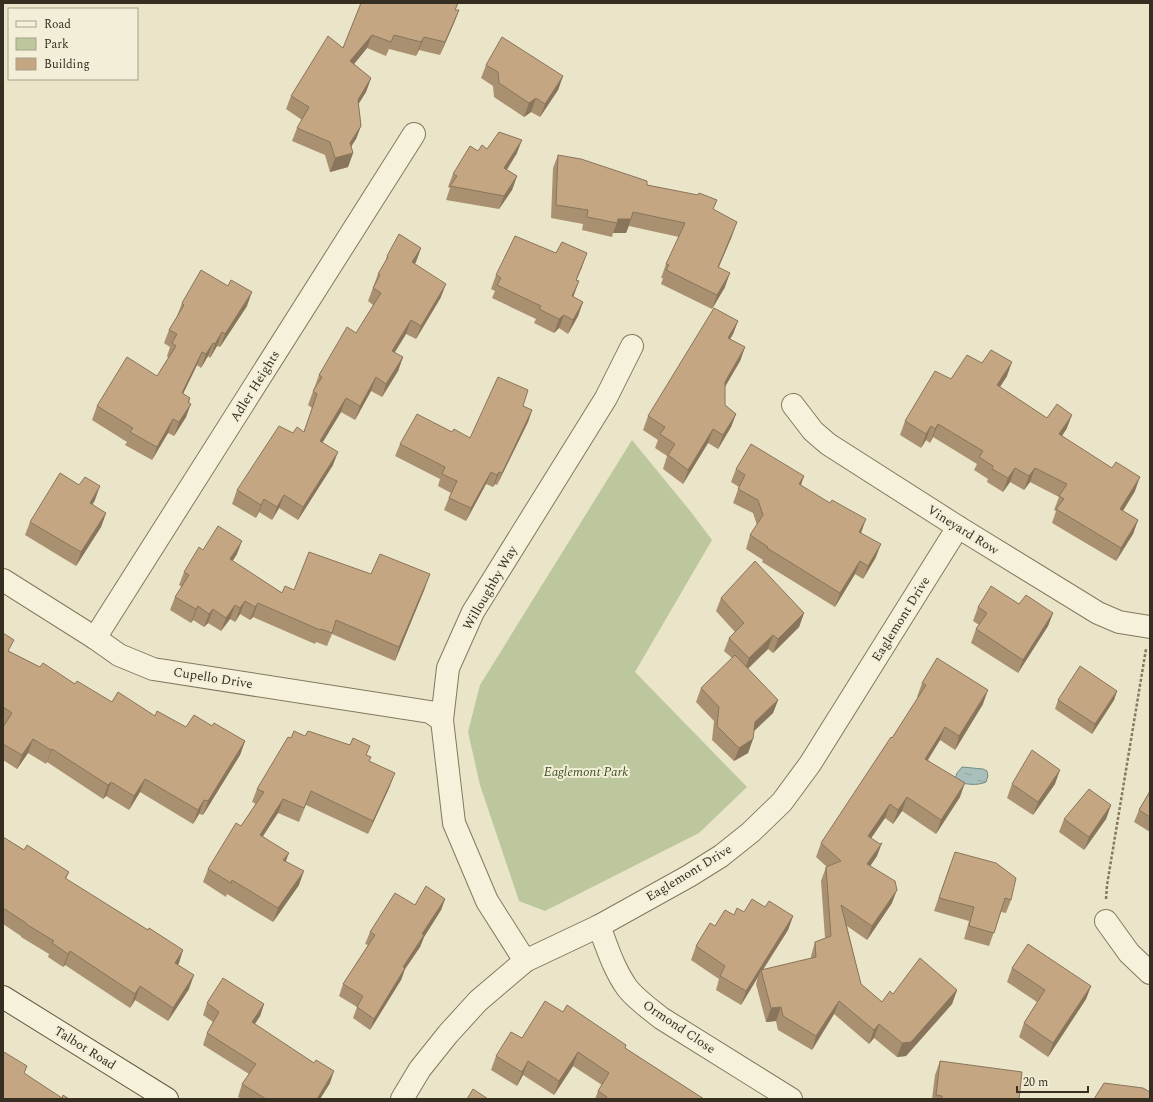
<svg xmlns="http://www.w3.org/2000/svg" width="1153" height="1102" font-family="Spectral,serif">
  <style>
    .green { fill: #bdc79d }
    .water { fill: url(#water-ripples); stroke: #708c89 }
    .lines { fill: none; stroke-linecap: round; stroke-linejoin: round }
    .street-casing { stroke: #84785f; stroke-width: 24 }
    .secondary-casing { stroke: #665942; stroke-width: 24 }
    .path { stroke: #84785f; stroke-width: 2.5; stroke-dasharray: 3 2; stroke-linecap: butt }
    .street { stroke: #f6f1db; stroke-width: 22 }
    .secondary { stroke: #f6f1db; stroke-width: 22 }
    .wall { fill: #a99070 }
    .shaded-wall { fill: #89755b }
    .building { fill: #c4a782; stroke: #89755b }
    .labels { text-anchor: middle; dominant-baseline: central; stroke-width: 4; stroke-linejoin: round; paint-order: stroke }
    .street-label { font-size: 13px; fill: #362e21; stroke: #f2eed7 }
    .park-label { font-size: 13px; font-style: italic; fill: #42512a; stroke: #f2eed7 }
  </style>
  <defs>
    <pattern id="water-ripples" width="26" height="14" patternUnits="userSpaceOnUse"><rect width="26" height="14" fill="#a9bfbb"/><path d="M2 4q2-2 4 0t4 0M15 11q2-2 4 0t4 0" fill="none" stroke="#92a4a0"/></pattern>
  </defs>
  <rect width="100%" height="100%" fill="#eae5c8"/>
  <!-- green -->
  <path class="green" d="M632,440L691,512L712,540L635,672L747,787L699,833L545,911L519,901L480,785L468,732L480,685Z"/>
  <!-- water -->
  <path class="water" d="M962,767L983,769L987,771L988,776L986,782C978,786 961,785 955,779L957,773Z"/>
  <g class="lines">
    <!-- street casing -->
    <g class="street-casing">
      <g id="street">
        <path d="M793,405L813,431L828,444L958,527L1098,613L1119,622L1150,627"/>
        <path d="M3,580L95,638L119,655L153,669L430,712L442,720"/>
        <path d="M95,638L414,134"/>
        <path d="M1106,921L1129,953L1150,973"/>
        <path d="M599,926C607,947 614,970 628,989C637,1000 650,1009 661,1018L791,1099"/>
        <path d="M525,961L487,901L454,823L442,720L448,668L473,612L606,398L632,346"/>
        <path d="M402,1099L420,1069L448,1034L478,1001L525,961L599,926L689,876L721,856L751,832L782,802L810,764L958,527"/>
      </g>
    </g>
    <!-- secondary casing -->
    <g class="secondary-casing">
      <path id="secondary" d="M3,997L167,1099"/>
    </g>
    <!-- path -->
    <path class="path" d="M1106,899L1107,885L1146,649"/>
    <!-- street -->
    <use href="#street" class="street"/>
    <!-- secondary -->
    <use href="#secondary" class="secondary"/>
  </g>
  <!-- wall -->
  <g class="wall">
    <path d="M361,3L459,10L454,23L440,55L419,50L416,56L389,49L386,56L367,48L354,64L371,78L366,92L358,104L361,126L356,139L351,147L353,153L348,167L330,172L325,155L292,141L297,128L302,120L286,109L291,96L343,48Z"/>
    <path d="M486,65L563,76L558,90L540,117L531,112L524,117L494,97L493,86L481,78Z"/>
    <path d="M487,149L517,153L507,170L517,176L512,190L499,209L446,200L450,188L448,187L453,174L478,151Z"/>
    <path d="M558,155L647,185L717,200L713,209L732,236L718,268L725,287L712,309L661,284L663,278H661L666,264L679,237L629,226L626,233H613L612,237L582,230L583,224L551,218L553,168Z"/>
    <path d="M421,248L415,264L441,297L416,339L406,334L394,353L403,357L398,371L382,397L371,391L355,420L341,412L322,443L333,465L298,520L279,508L272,520L259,512L256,518L232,504L237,490L293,433L304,431L312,408L308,405L319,375L356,333L373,305L368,301L378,274L384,265L387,256Z"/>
    <path d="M582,267L576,280L573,297L583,302L578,316L568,334L559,328L554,333L534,323L536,319L492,298L495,291L491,289L496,275Z"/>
    <path d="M182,303L247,306L220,347L217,346L210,358L208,356L201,368L197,365L183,394L190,398L189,403L186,417L174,436L168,433L152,460L125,445L127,442L92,420L97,406L157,376L168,358L167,356L170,347L164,343L169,330L177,317V316Z"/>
    <path d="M738,321L733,334L730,339L745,347L740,361L725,387V405L736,414L731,427L718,449L708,443L683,484L663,469L667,456L655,448L658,440L643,430L648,416Z"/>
    <path d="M982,363L1007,376L1000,387L1047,418L1067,428L1062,436L1135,491L1123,511L1138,520L1133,534L1116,561L1052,523L1056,511L1054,510L1059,497L1030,482L1024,490L1010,482L1003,492L987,482L988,479L974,470L977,464L933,437L930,443L926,440L921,448L900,435L905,421L951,379Z"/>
    <path d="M523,406L532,410L528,422L497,485L495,484L493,487L486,484L466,521L444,510L451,493L438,486L440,479L395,456L400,444L452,432L470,438Z"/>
    <path d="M736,469L804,476L801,485L861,532L876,557L863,579L855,574L835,607L762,562L763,560L746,549L750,535L757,525L753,513L733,503L739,487L731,482Z"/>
    <path d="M95,500L92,505L106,513L101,527L76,566L25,535L30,522Z"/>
    <path d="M203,550L237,554L232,561L282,593L294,590L371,574L425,588L395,661L332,634L327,646L316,642L315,644L253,617L250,620L240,614L235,622L230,619L221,631L208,623L204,627L193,620L191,623L170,610L175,597L182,587L179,585L184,572Z"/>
    <path d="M721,598L804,613L799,627L773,653L768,649L748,669L778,700L773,713L754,731L753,739L748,753L734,761L712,740L714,721L696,702L701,688L732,658L724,651L729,638L735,632L716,611Z"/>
    <path d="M1019,604L1053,613L1048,626L1018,673L971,643L976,629L979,625L973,621L978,607Z"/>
    <path d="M3,633L9,651L40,667L112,702L186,727L212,726L245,741L240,755L203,815L199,814L193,824L140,792L129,810L106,796L103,799L47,762L46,764L28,753L17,769L3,760V727L4,725L3,724Z"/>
    <path d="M922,683L983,704L955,750L940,740L928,760L960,797L936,834L902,811L893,824L885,818L871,838L877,856L870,866L892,903L867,940L847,926L861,984L882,1002L893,994L957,990L952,1004L906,1056L897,1057L874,1038L869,1044L834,1014L812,1050L778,1030L776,1021L766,1022L756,984L758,977L741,1005L716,990L719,979L691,960L696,946L715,926L734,915L765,907L793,916L788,930L763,970L811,958V956L815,942L825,938L821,881L826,867H827L816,857L821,843L892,738L918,697H917Z"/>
    <path d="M1117,691L1114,700L1092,734L1055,709L1058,700Z"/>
    <path d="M305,736L366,755L369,761L390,786L368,834L306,805L299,822L278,813L263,836L286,861L299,885L273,922L227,894L226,897L203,882L208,869L241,826L256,804L252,802L257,789L291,738Z"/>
    <path d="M1012,784H1055L1033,815L1007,798Z"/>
    <path d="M1150,791V832L1134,822L1139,810Z"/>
    <path d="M1111,805L1106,819L1084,850L1059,832L1064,819Z"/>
    <path d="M3,837L24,850L69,872L66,879L148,930L183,950L178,965L189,989L168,1021L135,1000L130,1008L65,965L63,967L48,957L49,954L21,937V936L3,924Z"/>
    <path d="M950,865L1011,900L1006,913L1001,912L989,946L964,939L969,921L934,911Z"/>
    <path d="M445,899L441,910L424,937L420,947L405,969L401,980L370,1030L353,1018L357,1007L339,996L343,984L368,945L365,944L370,932L415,905Z"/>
    <path d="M1012,968L1091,986L1086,999L1048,1057L1019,1037L1024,1023L1037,1002L1007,982Z"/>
    <path d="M207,1003L264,1004L260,1016L255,1024L330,1083L320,1099H242L238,1097L242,1084L249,1074L203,1045L207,1033L213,1022L203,1015Z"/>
    <path d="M522,1038L626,1045L625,1048L704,1099H595L598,1091L602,1085L573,1066L554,1095L523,1075L517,1086L491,1070L496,1056Z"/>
    <path d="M940,1061L1019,1099H932L935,1075Z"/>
  </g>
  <!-- shaded-wall -->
  <g class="shaded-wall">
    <path d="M459,10L454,23L440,55L445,42Z"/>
    <path d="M372,35L367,48L345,75L350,61Z"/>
    <path d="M424,37L419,50L416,56L421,42Z"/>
    <path d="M563,76L558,90L540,117L545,104Z"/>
    <path d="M371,78L366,92L353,113L358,100Z"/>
    <path d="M536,98L531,112L524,117L529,103Z"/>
    <path d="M361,126L356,139L345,155L353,153L348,167L330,172L335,158L350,143Z"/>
    <path d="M522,140L517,153L499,181L504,168Z"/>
    <path d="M517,176L512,190L499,209L504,196Z"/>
    <path d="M618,219H631L626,233H613L617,223Z"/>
    <path d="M737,222L732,236L713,281L718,267Z"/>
    <path d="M421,248L416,262L407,276L412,262Z"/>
    <path d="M587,253L582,267L571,293L576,280Z"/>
    <path d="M730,273L725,287L712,309L717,295Z"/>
    <path d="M579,281L574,295L567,310L572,296Z"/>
    <path d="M446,284L441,297L416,339L421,326Z"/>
    <path d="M252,292L247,306L220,347L225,334Z"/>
    <path d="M583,302L578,316L568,334L573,320Z"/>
    <path d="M564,315L559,328L554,333L559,319Z"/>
    <path d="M411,320L406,334L387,365L392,351Z"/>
    <path d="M738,321L733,334L723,351L728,338Z"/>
    <path d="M222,332L217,346L210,358L215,344Z"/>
    <path d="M213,343L208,356L201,368L206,354Z"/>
    <path d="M745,347L740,361L720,395L725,382Z"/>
    <path d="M202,352L197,365L177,406L182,393Z"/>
    <path d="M403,357L398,371L382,397L386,384Z"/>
    <path d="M1012,362L1007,376L992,399L997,385Z"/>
    <path d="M376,377L371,391L355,420L360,406Z"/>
    <path d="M346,398L341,412L315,455L320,441Z"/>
    <path d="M191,404L186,417L174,436L179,422Z"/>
    <path d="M532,410L528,422L497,485L502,473Z"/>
    <path d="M736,414L731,427L718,449L723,435Z"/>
    <path d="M1072,415L1067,428L1054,448L1059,434Z"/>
    <path d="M173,419L168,433L152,460L157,447Z"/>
    <path d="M938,424L933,437L930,443L935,429Z"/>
    <path d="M931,426L926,440L921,448L926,434Z"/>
    <path d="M713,429L708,443L683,484L688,470Z"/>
    <path d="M338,452L333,465L298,520L303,507Z"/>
    <path d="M1015,468L1010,482L1003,492L1008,478Z"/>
    <path d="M1035,468L1030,482L1024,490L1029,476Z"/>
    <path d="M491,472L486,484L466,521L471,508Z"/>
    <path d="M499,472L495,484L493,487L497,475Z"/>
    <path d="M804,476L799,490V484Z"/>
    <path d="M1140,477L1135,491L1115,523L1120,509Z"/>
    <path d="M100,486L95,500L85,517L90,503Z"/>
    <path d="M284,495L279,508L272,520L277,507Z"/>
    <path d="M264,499L259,512L256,518L261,505Z"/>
    <path d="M106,513L101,527L76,566L81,552Z"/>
    <path d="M866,519L861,533L859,532Z"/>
    <path d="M1138,520L1133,534L1116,561L1121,548Z"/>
    <path d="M242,541L237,554L225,573L230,559Z"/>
    <path d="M881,544L876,557L863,579L868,566Z"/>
    <path d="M860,561L855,574L835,607L840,593Z"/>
    <path d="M430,574L425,588L395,661L399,647Z"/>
    <path d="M245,601L240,614L235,622L240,608Z"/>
    <path d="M258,603L253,617L250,620L255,607Z"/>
    <path d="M235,605L230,619L221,631L226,618Z"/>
    <path d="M198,606L193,620L191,623L196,609Z"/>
    <path d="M213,609L208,623L204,627L209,614Z"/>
    <path d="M804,613L799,627L773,653L778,639Z"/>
    <path d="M1053,613L1048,626L1018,673L1023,660Z"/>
    <path d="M773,635L768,649L744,672L749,658Z"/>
    <path d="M988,690L983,704L955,750L959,736Z"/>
    <path d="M1117,691L1114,700L1092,734L1095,724Z"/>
    <path d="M778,700L773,713L750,735L755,722Z"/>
    <path d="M945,727L940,740L920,772L925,759Z"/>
    <path d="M33,739L28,753L17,769L22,755Z"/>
    <path d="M753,739L748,753L734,761L739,748Z"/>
    <path d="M245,741L240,755L203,815L208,801Z"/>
    <path d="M52,749L47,762L46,764L51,750Z"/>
    <path d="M1060,770L1055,784L1033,815L1038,802Z"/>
    <path d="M395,773L390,786L368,834L373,821Z"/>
    <path d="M145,779L140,792L129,810L134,796Z"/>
    <path d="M111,782L106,796L103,799L108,785Z"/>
    <path d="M965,783L960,797L936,834L941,820Z"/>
    <path d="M907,797L902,811L893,824L898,810Z"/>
    <path d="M283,799L278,813L255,848L260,835Z"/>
    <path d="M204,800L199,814L193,824L198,810Z"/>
    <path d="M890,804L885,818L863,850L868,836Z"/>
    <path d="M1111,805L1106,819L1084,850L1089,837Z"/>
    <path d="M882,843L877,856L862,878L867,864Z"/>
    <path d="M289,853L284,866L283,860Z"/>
    <path d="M304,871L299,885L273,922L278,908Z"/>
    <path d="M897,890L892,903L867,940L872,926Z"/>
    <path d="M445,899L441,910L424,937L420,947L405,969L401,980L370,1030L374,1019L403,967L422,934Z"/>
    <path d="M793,916L788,930L761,972V970L758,977L741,1005L746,991Z"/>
    <path d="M183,950L179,963L170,977L175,963Z"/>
    <path d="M70,951L65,965L63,967L68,954Z"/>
    <path d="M194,975L189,989L168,1021L173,1008Z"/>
    <path d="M140,986L135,1000L130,1008L135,994Z"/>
    <path d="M1091,986L1086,999L1048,1057L1053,1043Z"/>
    <path d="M957,990L952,1004L906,1056L897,1057L902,1043Z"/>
    <path d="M839,1001L834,1014L812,1050L816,1036Z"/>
    <path d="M264,1004L260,1016L248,1034L252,1022Z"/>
    <path d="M781,1007L776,1021L766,1022L771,1008Z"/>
    <path d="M879,1024L874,1038L869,1044L874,1030Z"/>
    <path d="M578,1052L573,1066L554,1095L559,1081Z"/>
    <path d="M528,1061L523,1075L517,1086L522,1072Z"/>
    <path d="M334,1071L330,1083L320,1099H317Z"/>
  </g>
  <!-- building -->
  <g class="building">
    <path d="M361,3H458L455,10H459L445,42L424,37L421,42L394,35L391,42L372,35L350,61L371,78L358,100L361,126L350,143L353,153L335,158L330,142L297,128L309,107L291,96L328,36L343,48Z"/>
    <path d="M502,37L563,76L545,104L536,98L529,103L499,83L498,72L486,65Z"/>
    <path d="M499,132L522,140L504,168L517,176L504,196L450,186L457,176L453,174L470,146L478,151L482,145L487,149Z"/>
    <path d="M558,155L581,159L647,181V185L698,195L699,193L717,200L713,209L737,222L718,267L730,273L717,295L666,270L669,265L666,264L685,223L633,212L631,219H618L617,223L587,217L588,210L556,205Z"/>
    <path d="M399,234L421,248L412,262L446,284L421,326L411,320L392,351L403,357L386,384L376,377L360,406L346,398L320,441L338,452L303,507L284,495L277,507L264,499L261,505L237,490L279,426L293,433L297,427L304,432L317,394L313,391L322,377L319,375L347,327L356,333L381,293L373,288L380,275L378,274L388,257L387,256Z"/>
    <path d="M515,236L556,253L562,242L587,253L576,280L579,281L572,296L583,302L573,320L564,315L559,319L539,309L541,306L497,285L501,278L496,275Z"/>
    <path d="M201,270L228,286L231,280L252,292L225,334L222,332L215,344L213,343L206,354L202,352L182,393L190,398L188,402L191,404L179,422L173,419L157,447L130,432L133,428L97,406L127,357L157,376L176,346L172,343L177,334L169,330L184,305L182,303Z"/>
    <path d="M714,308L738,321L728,338L745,347L725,382V405L736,414L723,435L713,429L688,470L668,455L675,444L660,434L665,427L648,416Z"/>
    <path d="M991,350L1012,362L997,385L1047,418L1057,404L1072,415L1059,434L1112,468L1116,462L1140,477L1120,509L1138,520L1121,548L1056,509L1064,499L1059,496L1067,484L1035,468L1029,476L1015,468L1008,478L992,469L993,466L979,457L983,451L938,424L935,429L931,426L926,434L905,421L935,371L951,379L967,355L982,363Z"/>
    <path d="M498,377L528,390L523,406L532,410L502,473L499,472L497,475L491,472L471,508L449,498L457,481L442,474L445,467L400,444L417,414L452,432L454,429L470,438Z"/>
    <path d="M751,444L804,476L799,484L830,503L832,500L866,519L859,532L881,544L868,566L860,561L840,593L767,548L768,547L750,535L763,515L758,500L738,489L745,475L736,469Z"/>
    <path d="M60,473L79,485L85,477L100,486L90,503L106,513L81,552L30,522Z"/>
    <path d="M218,526L242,541L230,559L282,593L285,586L294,590L309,552L371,574L380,554L430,574L399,647L336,620L332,633L321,629L320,630L258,603L255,607L245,601L240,608L235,605L226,618L213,609L209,614L198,606L196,609L175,597L189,575L184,572L199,547L203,550Z"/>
    <path d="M755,561L804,613L778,639L773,635L749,658L729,638L744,623L721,598Z"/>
    <path d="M991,586L1019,604L1026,595L1053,613L1023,660L976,629L987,613L978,607Z"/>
    <path d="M3,633L14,640L8,651L40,667L43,663L75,684L77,681L112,702L118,692L155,716L157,711L186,727L194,715L212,726L214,723L245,741L208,801L204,800L198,810L145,779L134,796L111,782L108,785L52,749L51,750L33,739L22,755L3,744V727L12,713L3,707Z"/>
    <path d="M735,655L778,700L755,722L753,739L739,748L717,726L719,707L701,688Z"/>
    <path d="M937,658L988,690L959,736L945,727L925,759L965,783L941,820L907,797L898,810L890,804L868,836L880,844L882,843L867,864L895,881L897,890L872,926L841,905L861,984L882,1002L890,991L893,994L920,958L957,990L911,1042L902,1043L879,1024L874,1030L839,1001L816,1036L783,1016L781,1007L771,1008L761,970L816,957L815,942L831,936L826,867L841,861L821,843L891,737L892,738L926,685L922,683Z"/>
    <path d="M1080,666L1117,691L1095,724L1058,700Z"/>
    <path d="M294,731L305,736L308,731L350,745L353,738L370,746L366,755L371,757L369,761L395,773L373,821L311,791L304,808L283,799L260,835L289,853L283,860L304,871L278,908L232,880L231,883L208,869L236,823L241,826L264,792L257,789L288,737L291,738Z"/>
    <path d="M1032,750L1060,770L1038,802L1012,784Z"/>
    <path d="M1089,789L1111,805L1089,837L1064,819Z"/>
    <path d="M1150,791V817L1139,810Z"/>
    <path d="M3,837L24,850L27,845L69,872L65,878L148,930L149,928L183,950L175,963L194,975L173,1008L140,986L135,994L70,951L68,954L52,943L54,941L26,924V923L3,908Z"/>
    <path d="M955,852L996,863L1016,878L1011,900L1005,898L994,933L969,926L974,907L939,898Z"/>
    <path d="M426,886L445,899L422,934L424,935L403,967L405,968L374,1019L357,1007L363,996L343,984L375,935L370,932L395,893L415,905Z"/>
    <path d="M752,899L765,907L769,901L793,916L746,991L720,976L725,966L696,946L710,923L715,926L725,910L734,915L737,908L744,912Z"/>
    <path d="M1028,944L1091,986L1053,1043L1024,1023L1045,990L1012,968Z"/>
    <path d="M223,978L264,1004L252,1022L314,1063L316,1060L334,1071L317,1099H266L242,1084L256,1064L207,1033L219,1012L207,1003Z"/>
    <path d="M545,1001L563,1012L567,1005L626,1045L625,1048L704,1099H606L607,1097L598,1091L609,1073L578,1052L559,1081L528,1061L522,1072L496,1056L511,1032L522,1038Z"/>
    <path d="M4,1052L27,1066L24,1073L62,1098L63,1095L69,1099H3V1054Z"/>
    <path d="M940,1061L1022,1072L1019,1099H942V1096L936,1095Z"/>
    <path d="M1104,1083L1143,1088L1150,1092V1099H1094Z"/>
    <path d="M473,1089L488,1099H467Z"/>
  </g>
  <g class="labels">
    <!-- street labels -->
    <g class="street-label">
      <text transform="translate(255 386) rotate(-58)">Adler Heights</text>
      <text transform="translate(963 530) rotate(32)">Vineyard Row</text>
      <text transform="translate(490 588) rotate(-60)">Willoughby Way</text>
      <text transform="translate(901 619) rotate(-58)">Eaglemont Drive</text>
      <text transform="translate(213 678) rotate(9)">Cupello Drive</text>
      <text transform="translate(689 873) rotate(-31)">Eaglemont Drive</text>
      <text transform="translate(679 1027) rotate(34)">Ormond Close</text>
      <text transform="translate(85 1048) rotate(32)">Talbot Road</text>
    </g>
    <!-- park labels -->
    <g class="park-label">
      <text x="586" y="772">Eaglemont Park</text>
    </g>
  </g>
  <!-- border -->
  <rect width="1153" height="1102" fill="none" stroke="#362e21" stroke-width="8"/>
  <!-- legend -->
  <rect x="8" y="8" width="130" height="72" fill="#f2eed7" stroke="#a7a18e"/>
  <rect x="16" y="21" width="20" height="6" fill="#f6f1db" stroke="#a7a18e"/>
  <text x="44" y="28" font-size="12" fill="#362e21">Road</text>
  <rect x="16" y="38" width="20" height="12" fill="#bdc79d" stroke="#a7a18e"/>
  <text x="44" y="48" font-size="12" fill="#362e21">Park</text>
  <rect x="16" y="58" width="20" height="12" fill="#c4a782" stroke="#a7a18e"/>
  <text x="44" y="68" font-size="12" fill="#362e21">Building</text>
  <!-- scale -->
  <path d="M1017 1086v6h71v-6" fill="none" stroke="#362e21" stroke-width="2"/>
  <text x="1023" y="1086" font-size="12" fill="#362e21" stroke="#f2eed7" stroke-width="3" paint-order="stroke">20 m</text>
</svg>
